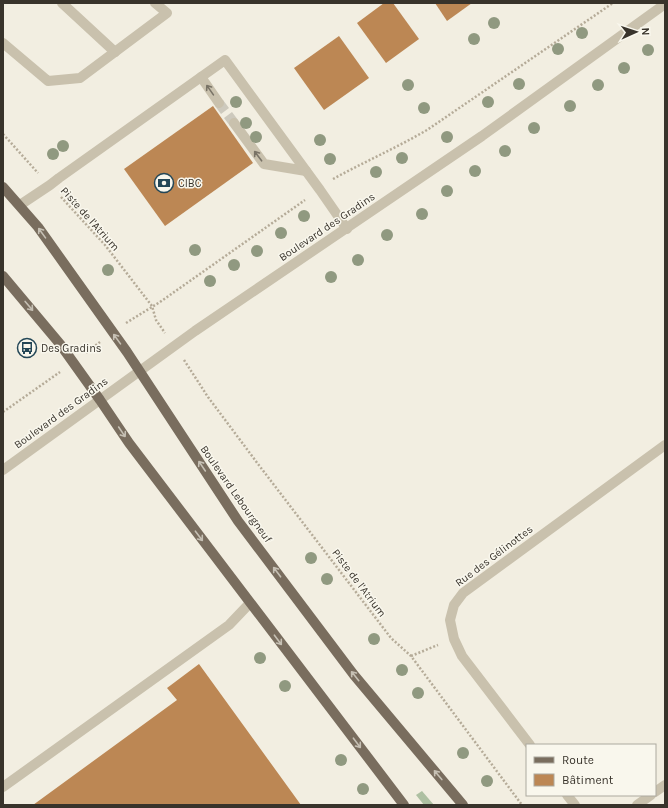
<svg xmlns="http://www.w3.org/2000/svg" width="668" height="808" font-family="Karla,sans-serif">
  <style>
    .green { fill: #aec0a2 }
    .building { fill: #bc8754 }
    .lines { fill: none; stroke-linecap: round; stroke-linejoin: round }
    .minor-tunnel { stroke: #cdc9bd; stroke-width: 10; stroke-dasharray: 10 5; stroke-linecap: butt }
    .path { stroke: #b5ab98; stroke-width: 2.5; stroke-dasharray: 2 2; stroke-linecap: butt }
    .minor { stroke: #c9c1ad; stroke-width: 10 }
    .major { stroke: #796d5e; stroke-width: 10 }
    .tree { fill: #909980 }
    .oneway { stroke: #797366 }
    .oneway2 { stroke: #c6c0b4 }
    .labels { text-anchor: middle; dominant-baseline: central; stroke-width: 3; stroke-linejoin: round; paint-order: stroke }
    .poi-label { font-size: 11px; fill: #38332b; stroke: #f9f7ed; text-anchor: start }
    .street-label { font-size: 11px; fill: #38332b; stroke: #f9f7ed }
  </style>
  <rect width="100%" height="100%" fill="#f2eee1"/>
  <!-- green -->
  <path class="green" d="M422,791L434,805H424L416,795Z"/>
  <!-- building -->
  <g class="building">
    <path d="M384,3H393L419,39L386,63L357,23Z"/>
    <path d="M435,3H472L447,21Z"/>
    <path d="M339,36L369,78L324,110L294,68Z"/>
    <path d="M213,106L253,163L165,226L124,169Z"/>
    <path d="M199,664L301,805H33L177,700L167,688Z"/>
  </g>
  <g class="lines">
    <!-- minor-tunnel -->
    <path class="minor-tunnel" d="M219,103L234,123"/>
    <!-- path -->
    <g class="path">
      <path d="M3,134L38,173"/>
      <path d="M333,179C364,162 396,148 427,130L613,3"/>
      <path d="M61,197L105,245L152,306L156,320L165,333"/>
      <path d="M126,323L160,302L305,200"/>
      <path d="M86,353L100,342"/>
      <path d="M184,360L208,397L258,464L391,638L411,656L522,805"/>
      <path d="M3,412L60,372"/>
      <path d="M411,656L438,645"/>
    </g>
    <!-- minor -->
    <g class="minor">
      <path d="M62,3L115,52"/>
      <path d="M3,43L48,81L80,78L167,13L155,3"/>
      <path d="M201,77L219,103"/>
      <path d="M234,123L264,164L306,171"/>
      <path d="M20,205L50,185L59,178L225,60L320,190L347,229"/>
      <path d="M3,470L195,331L482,136L665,4"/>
      <path d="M530,745L462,656L454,639L450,620L454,605L463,593L665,445"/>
      <path d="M3,787L229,625L250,603"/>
      <path d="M655,792L665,785"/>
      <path d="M567,795L575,805"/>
      <path d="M637,805L651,795"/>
    </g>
    <!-- major -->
    <g class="major">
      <path d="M3,187L38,227L127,352L238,521L354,675L463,805"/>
      <path d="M3,276L60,344L100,400L129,443L404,805"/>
    </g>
  </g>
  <!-- trees -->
  <g class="tree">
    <circle cx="494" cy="23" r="6"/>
    <circle cx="582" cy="33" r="6"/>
    <circle cx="474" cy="39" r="6"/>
    <circle cx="558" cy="49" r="6"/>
    <circle cx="648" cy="50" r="6"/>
    <circle cx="624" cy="68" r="6"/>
    <circle cx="519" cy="84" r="6"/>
    <circle cx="408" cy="85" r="6"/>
    <circle cx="598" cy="85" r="6"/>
    <circle cx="236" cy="102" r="6"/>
    <circle cx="488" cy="102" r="6"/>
    <circle cx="570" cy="106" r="6"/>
    <circle cx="424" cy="108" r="6"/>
    <circle cx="246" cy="123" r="6"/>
    <circle cx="534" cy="128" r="6"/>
    <circle cx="256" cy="137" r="6"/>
    <circle cx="447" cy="137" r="6"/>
    <circle cx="320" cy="140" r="6"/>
    <circle cx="63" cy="146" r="6"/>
    <circle cx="505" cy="151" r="6"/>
    <circle cx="53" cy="154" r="6"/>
    <circle cx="402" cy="158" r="6"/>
    <circle cx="330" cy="159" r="6"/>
    <circle cx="475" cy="171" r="6"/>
    <circle cx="376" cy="172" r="6"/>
    <circle cx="447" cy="191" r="6"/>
    <circle cx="422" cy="214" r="6"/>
    <circle cx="304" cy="216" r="6"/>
    <circle cx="281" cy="233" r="6"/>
    <circle cx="387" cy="235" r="6"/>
    <circle cx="195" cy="250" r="6"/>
    <circle cx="257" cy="251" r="6"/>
    <circle cx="358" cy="260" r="6"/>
    <circle cx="234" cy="265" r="6"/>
    <circle cx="108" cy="270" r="6"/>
    <circle cx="331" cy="277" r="6"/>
    <circle cx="210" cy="281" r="6"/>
    <circle cx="311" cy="558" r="6"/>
    <circle cx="327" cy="579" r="6"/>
    <circle cx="374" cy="639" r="6"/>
    <circle cx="260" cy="658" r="6"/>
    <circle cx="402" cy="670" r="6"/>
    <circle cx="285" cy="686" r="6"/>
    <circle cx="418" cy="693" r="6"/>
    <circle cx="463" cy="753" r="6"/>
    <circle cx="341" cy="760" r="6"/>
    <circle cx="487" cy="781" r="6"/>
    <circle cx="363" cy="789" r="6"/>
  </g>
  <!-- one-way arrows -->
  <defs><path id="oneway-shaft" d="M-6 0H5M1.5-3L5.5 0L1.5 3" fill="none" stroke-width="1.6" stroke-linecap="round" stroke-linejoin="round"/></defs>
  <g class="oneway">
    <use href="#oneway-shaft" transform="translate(210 90) rotate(-125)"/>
    <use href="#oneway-shaft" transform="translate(258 156) rotate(-127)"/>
  </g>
  <g class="oneway2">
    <use href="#oneway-shaft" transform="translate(42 233) rotate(-126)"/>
    <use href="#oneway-shaft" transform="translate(29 306) rotate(50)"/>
    <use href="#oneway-shaft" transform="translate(117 339) rotate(-126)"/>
    <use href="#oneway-shaft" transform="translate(122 432) rotate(56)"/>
    <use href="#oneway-shaft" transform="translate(202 466) rotate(-124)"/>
    <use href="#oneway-shaft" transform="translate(199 536) rotate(53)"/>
    <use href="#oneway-shaft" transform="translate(277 572) rotate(-127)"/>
    <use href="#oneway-shaft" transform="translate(278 640) rotate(53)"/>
    <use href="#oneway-shaft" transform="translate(355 676) rotate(-129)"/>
    <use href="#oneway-shaft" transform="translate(357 743) rotate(53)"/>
    <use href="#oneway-shaft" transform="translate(438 775) rotate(-130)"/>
  </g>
  <!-- icons -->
  <defs>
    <g id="bank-ring" transform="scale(1)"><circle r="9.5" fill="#f9f7ed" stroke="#244757" stroke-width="1.5"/><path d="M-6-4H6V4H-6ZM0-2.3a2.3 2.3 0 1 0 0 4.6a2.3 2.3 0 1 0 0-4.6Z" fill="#244757"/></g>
    <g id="bus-ring" transform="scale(1)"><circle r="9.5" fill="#f9f7ed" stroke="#244757" stroke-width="1.5"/><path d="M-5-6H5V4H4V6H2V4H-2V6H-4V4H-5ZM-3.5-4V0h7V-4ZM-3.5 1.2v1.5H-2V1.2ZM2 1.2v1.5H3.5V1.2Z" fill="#244757"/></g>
  </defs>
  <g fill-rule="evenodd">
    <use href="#bank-ring" x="164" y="183"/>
    <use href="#bus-ring" x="27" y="348"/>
  </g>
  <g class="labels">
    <!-- poi labels -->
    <g class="poi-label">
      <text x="178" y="183">CIBC</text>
      <text x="41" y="348">Des Gradins</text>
    </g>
    <!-- street labels -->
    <g class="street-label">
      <text transform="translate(90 219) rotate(48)">Piste de l'Atrium</text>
      <text transform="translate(327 227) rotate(-34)">Boulevard des Gradins</text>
      <text transform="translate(61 413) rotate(-36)">Boulevard des Gradins</text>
      <text transform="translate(236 494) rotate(55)">Boulevard Lebourgneuf</text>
      <text transform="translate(494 556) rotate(-37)">Rue des Gélinottes</text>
      <text transform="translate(359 583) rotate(53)">Piste de l'Atrium</text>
    </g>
  </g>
  <!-- border -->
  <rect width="668" height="808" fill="none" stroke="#38332b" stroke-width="8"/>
  <!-- legend -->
  <rect x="526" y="744" width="130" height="52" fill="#f9f7ed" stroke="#aca99f"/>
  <rect x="534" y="757" width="20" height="6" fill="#796d5e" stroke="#aca99f"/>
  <text x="562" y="764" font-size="12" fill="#38332b">Route</text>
  <rect x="534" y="774" width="20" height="12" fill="#bc8754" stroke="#aca99f"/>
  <text x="562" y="784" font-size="12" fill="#38332b">Bâtiment</text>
  <!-- north arrow -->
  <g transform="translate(636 32) rotate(87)" stroke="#f9f7ed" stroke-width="3" paint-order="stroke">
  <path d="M0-3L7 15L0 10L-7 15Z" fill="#38332b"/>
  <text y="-6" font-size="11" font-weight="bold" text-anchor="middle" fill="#38332b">N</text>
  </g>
</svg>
